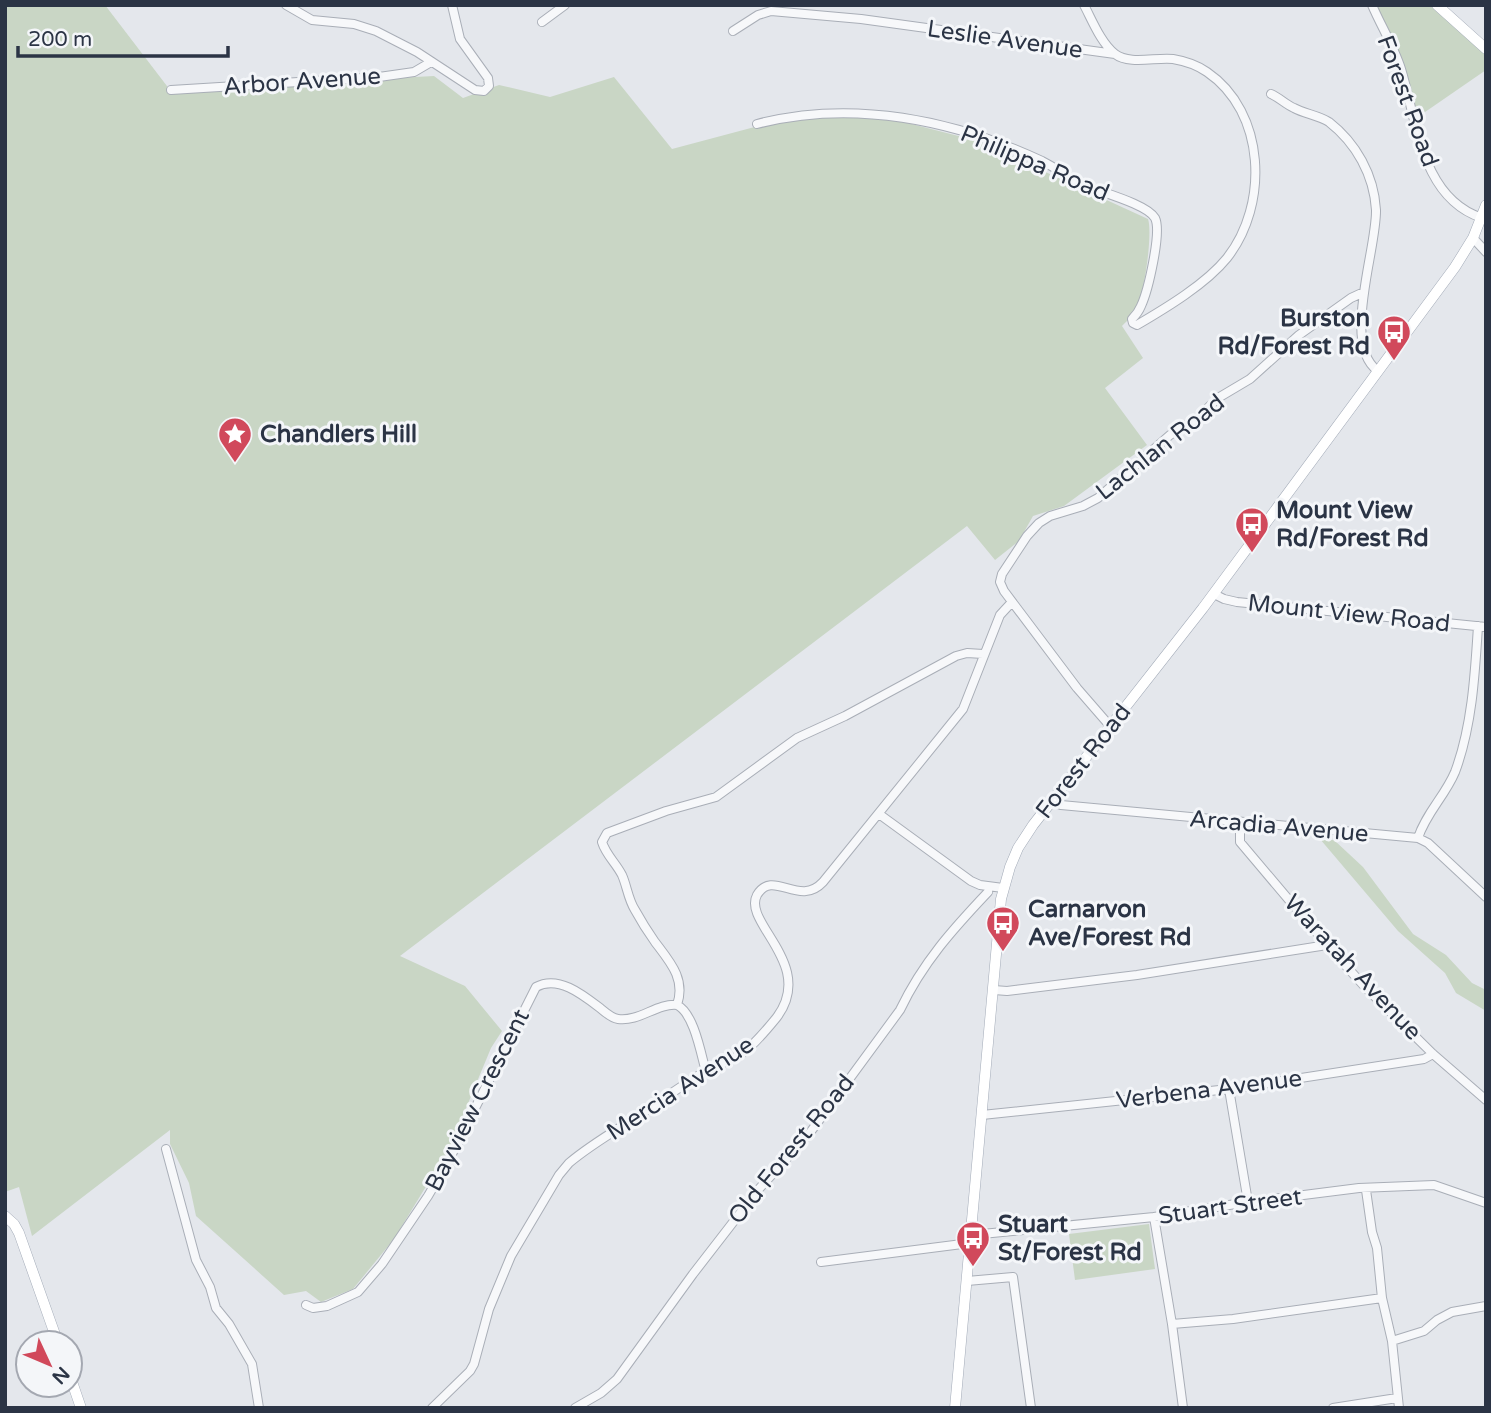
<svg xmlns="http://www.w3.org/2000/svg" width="1491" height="1413" font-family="'Varela Round',sans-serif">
  <rect width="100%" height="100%" fill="#e4e7ec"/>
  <!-- green -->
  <path fill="#c9d6c5" d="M5,5H105L170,90L434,76L463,98L499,85L550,97L614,77L672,149L788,118H888L978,141L1148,219C1153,233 1144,294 1137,308C1134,315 1127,321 1122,326L1143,358L1105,388L1147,445L1064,506L1033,516L1019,541L995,560L967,526L400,956L465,986L502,1031L491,1048L450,1147L394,1239L353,1289L321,1302L306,1291L284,1295L196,1216L189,1183L170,1144V1130L32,1236L19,1187L5,1192Z
    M1372,5H1437L1486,49V70L1412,121L1407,93Z
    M1320,839L1334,840L1363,867L1413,934L1446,955L1472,983L1486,990V1011L1456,993L1445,973L1398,931Z
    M1149,1224L1155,1269L1075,1280L1069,1234Z"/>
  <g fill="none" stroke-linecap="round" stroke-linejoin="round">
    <!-- minor casing -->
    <g stroke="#a9aeb7" stroke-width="10">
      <path id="minor" d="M286,5L312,20L354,24L376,31L417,52L475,90L484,91L489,86L488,78L460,39L452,5
        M1372,5C1381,26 1394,47 1401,69C1417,121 1421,198 1482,218
        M542,22L565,5
        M733,31L758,15L771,11L861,19L1115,54
        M171,90L379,77L414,72L431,62
        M1271,94C1280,98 1285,104 1294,108C1305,114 1318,115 1329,122C1356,143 1374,175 1376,210C1377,249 1341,345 1378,371
        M757,124C853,99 954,120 1042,161C1056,168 1069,178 1084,185C1100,192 1147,204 1155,218C1162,232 1148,291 1141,306C1139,311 1136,315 1132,319L1133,323L1137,325C1166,308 1206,284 1227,258C1269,205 1266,112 1207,72C1197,65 1185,61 1173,59C1156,57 1129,65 1115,54C1101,43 1092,20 1084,5
        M1473,238L1486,252
        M1214,594L1224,599L1237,602L1486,627
        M1110,726L1077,688L1004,591L1000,582L1002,574L1027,536L1039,523L1050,516L1083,506L1098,498L1170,435L1195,420L1218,398L1250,379L1299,335L1351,298L1364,292
        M1050,801L1061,805L1418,838L1428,843L1486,897
        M879,814L971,881L980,885L1003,888
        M1240,823V842L1327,945L1365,987L1433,1054L1486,1100
        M1418,838C1426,813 1445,796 1455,772C1472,727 1475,674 1478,626
        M994,990L1007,991L1137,975L1327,945
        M677,1005C694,1013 701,1054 706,1072
        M1229,1089L1248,1202
        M982,1115L1229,1089L1424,1059L1433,1054
        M166,1149L196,1260L210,1287L216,1308L229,1324L252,1364L259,1408
        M1366,1190L1372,1232L1377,1248L1382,1298L1392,1341L1399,1408
        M1154,1217L1172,1324L1183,1408
        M972,1235L1154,1217L1248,1202L1359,1188L1434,1185L1486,1203
        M821,1262L970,1243
        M967,1281L1013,1277L1031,1408
        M306,1305L313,1308L327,1306L358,1292L382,1264L428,1196L449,1160L536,987C558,975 582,994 600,1008C605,1012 611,1018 618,1019C639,1022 657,1003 677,1005C686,979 670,962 655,942C648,932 641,921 635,910C628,899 627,886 622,875C616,863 606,855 602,842L607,833L666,811L716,797L797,738L845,716L956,656L967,653L983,654
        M1172,1324L1233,1319L1382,1298
        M1392,1341L1424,1331L1437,1320L1452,1312L1486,1306
        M432,1408L470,1371L474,1364L489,1309L511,1256L559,1175L569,1163C589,1146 613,1132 635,1118C659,1102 682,1085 706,1071C719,1064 733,1060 744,1052C756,1043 768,1028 777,1017C816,964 742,923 757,895C773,868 799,908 823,882L963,709L1000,615L1012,602
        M575,1408L601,1393L617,1379L693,1274L758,1190L809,1134L900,1010C923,962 953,929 988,892
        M1333,1408L1397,1398"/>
    </g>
    <!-- major casing -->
    <g stroke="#a3abb8" stroke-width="11">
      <path id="major" d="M1437,5L1486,49
        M5,1216L14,1224L19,1233L58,1343
        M70,1376L81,1408
        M955,1408L1001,899L1010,867L1018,848L1033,825L1203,608L1455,267L1473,238L1486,205"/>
    </g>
    <!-- minor -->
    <use href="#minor" stroke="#f7f8fa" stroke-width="8"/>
    <!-- major -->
    <use href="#major" stroke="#fff" stroke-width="10"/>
  </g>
  <!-- icons -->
  <defs>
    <g id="bus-pin" transform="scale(1.75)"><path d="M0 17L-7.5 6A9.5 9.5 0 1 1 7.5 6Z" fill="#d1495b" stroke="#f4f6f9"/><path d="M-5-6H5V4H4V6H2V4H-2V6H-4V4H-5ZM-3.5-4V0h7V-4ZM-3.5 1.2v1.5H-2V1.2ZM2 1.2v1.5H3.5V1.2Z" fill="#fff"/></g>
    <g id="sight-pin" transform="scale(1.75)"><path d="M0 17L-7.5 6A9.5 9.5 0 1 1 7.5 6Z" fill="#d1495b" stroke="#f4f6f9"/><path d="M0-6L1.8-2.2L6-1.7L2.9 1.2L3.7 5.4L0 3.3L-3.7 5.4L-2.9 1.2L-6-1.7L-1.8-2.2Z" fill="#fff"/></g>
  </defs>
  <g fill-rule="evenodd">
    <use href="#bus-pin" x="1394" y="332"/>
    <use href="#sight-pin" x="235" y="434"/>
    <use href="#bus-pin" x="1252" y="524"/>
    <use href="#bus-pin" x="1003" y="923"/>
    <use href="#bus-pin" x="973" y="1238"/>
  </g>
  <g text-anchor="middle" stroke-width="6" stroke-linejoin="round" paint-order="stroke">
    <!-- street labels -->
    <g font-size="24" fill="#2b3445" stroke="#f4f6f9">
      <text transform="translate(1005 39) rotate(8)" y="8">Leslie Avenue</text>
      <text transform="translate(302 81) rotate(-4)" y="8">Arbor Avenue</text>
      <text transform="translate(1408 101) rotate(70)" y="8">Forest Road</text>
      <text transform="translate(1035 163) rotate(23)" y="8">Philippa Road</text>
      <text transform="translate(1160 447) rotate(-38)" y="8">Lachlan Road</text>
      <text transform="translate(1349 613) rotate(6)" y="8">Mount View Road</text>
      <text transform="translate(1083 761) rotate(-52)" y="8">Forest Road</text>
      <text transform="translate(1279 826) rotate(5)" y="8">Arcadia Avenue</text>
      <text transform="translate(1353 967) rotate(47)" y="8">Waratah Avenue</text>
      <text transform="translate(680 1088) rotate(-33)" y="8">Mercia Avenue</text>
      <text transform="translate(1209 1089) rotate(-7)" y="8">Verbena Avenue</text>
      <text transform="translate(477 1100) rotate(-63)" y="8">Bayview Crescent</text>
      <text transform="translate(791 1149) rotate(-51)" y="8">Old Forest Road</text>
      <text transform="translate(1230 1206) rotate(-8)" y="8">Stuart Street</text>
    </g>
    <!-- poi labels -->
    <g font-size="24" font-weight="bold" fill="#2b3445" stroke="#f4f6f9" text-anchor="start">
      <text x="1370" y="326" text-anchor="end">Burston<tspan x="1370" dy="28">Rd/Forest Rd</tspan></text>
      <text x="260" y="442">Chandlers Hill</text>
      <text x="1276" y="518">Mount View<tspan x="1276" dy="28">Rd/Forest Rd</tspan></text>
      <text x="1028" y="917">Carnarvon<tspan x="1028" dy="28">Ave/Forest Rd</tspan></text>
      <text x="998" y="1232">Stuart<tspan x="998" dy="28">St/Forest Rd</tspan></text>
    </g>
  </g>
  <!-- border -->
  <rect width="1491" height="1413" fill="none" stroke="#2b3445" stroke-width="14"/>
  <!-- north arrow -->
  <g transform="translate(49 1364) rotate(134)"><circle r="33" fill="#f4f6f9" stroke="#a4a8b1" stroke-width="2"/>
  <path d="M0-5L12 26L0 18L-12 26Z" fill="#d1495b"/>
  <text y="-10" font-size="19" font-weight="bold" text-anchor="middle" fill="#2b3445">N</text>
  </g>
  <!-- scale -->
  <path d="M18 46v10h210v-10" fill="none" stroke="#2b3445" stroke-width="3.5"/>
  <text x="28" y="46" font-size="21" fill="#2b3445" stroke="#f4f6f9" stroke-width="5" paint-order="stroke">200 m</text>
</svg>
